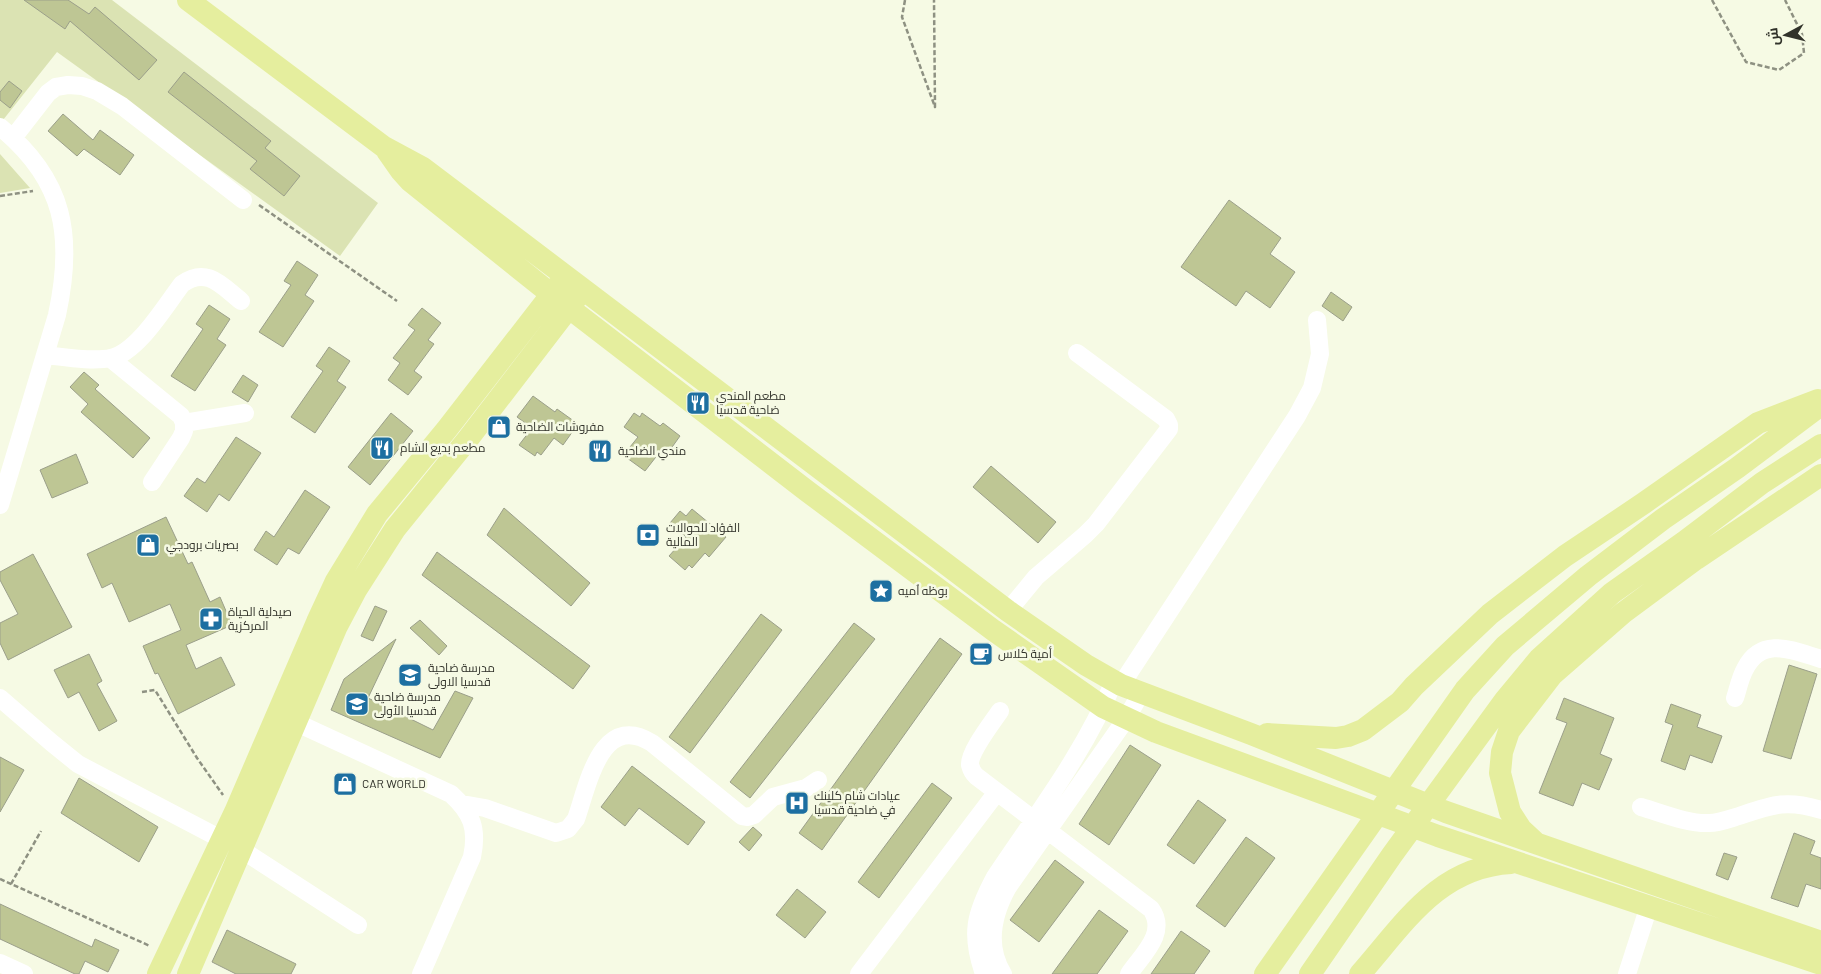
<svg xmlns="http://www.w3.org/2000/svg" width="1821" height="974" font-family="Barlow,Cairo,sans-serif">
  <rect width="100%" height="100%" fill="#f6fae4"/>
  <!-- green -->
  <path fill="#dbe3b3" d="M0,0H112L378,203L340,256L57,52L3,120L0,118Z
    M0,154L30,188L0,193Z"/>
  <!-- building -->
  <path fill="#bec694" stroke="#9b9f8a" d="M24,0H68L89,14L95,7L157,60L139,80L70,21L65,29Z
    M184,72L271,141L265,148L300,176L284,196L250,169L257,161L168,92Z
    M9,81L22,91L10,108L0,100V92Z
    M63,114L93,140L100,130L134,155L120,175L84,149L77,156L48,131Z
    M1229,200L1281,238L1270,254L1295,272L1270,308L1246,291L1236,306L1181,267Z
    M297,261L318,275L305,295L314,301L283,347L259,332L291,285L284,281Z
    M1331,292L1352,307L1343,321L1322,306Z
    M209,305L230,319L217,339L226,345L195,391L171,376L203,329L196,324Z
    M422,308L441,323L428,340L434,344L414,371L422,377L408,395L388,380L400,363L393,358L415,330L408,325Z
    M329,347L350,361L337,381L346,387L315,433L291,417L323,371L316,366Z
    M84,372L99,385L95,389L150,438L133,458L81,412L88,404L70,387Z
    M243,375L258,385L248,402L232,392Z
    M533,396L555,412L557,409L578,424L563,445L554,438L541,455L537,452L535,456L519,445L532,428L517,417Z
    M391,413L413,431L370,485L348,467Z
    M634,413L640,417L642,413L660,426L663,423L680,436L665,457L659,453L645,471L627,458L629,455L626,452L638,437L624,427Z
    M236,437L261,453L229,501L219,494L207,512L184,496L197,478L205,483Z
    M76,454L88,483L52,498L40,470Z
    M991,466L1056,522L1038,543L973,487Z
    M305,490L330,507L299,554L288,548L277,565L254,550L266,531L274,537Z
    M504,508L590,583L571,606L487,535Z
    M692,509L726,537L709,557L705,553L692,568L689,565L685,570L669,556L686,537L670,523L680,511L686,516Z
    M166,517L188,564L192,562L210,602L220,597L232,625L186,645L196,669L221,657L235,685L178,714L158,673L155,674L143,646L181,630L170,604L129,622L112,583L102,588L87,554Z
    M437,552L590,666L573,689L422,575Z
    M33,554L72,627L8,660L0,643V623L18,614L0,580V572Z
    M375,606L387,611L373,641L361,636Z
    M761,614L782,630L690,753L669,737Z
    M420,620L447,646L439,655L410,628Z
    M854,623L875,639L750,798L730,782Z
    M940,638L962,654L822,850L799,833Z
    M396,639L368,698L433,730L455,691L473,698L440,758L331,710L344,679Z
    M89,654L102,681L97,684L117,721L99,731L79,692L68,698L54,670Z
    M1789,665L1817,674L1791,759L1763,751Z
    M1564,698L1614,718L1600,754L1612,759L1599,790L1582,783L1573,806L1539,793L1567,723L1556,719Z
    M1671,704L1701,715L1697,727L1722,736L1712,763L1690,755L1685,770L1661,761L1673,725L1665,722Z
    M1130,745L1161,765L1109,845L1079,824Z
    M0,757L24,770L0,812Z
    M632,766L705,822L688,845L639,808L625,826L601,807Z
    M79,778L158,827L139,862L61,813Z
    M932,783L952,798L879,898L858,882Z
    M1198,800L1226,820L1194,864L1167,845Z
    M753,827L762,835L749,851L739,842Z
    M1794,833L1815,841L1810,854L1821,858V889L1806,884L1798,907L1771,898Z
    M1246,837L1275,858L1225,927L1196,906Z
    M1724,853L1737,857L1728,880L1716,875Z
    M1055,860L1084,882L1039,942L1010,920Z
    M797,889L826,912L805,938L776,915Z
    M0,904L92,947L95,939L119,950L108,972L85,961L79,974H75L0,939Z
    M1099,910L1128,931L1097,974H1052Z
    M227,930L296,964L291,974H236L212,962Z
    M1181,931L1210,951L1194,974H1151Z"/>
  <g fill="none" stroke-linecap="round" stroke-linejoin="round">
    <!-- path -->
    <path stroke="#8e9182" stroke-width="2.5" stroke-dasharray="5 2.5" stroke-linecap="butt" d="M905,0L902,17L935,107L934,0
      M1712,0L1746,62L1779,70L1804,53L1802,34L1785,0
      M0,196L33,191
      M259,205L397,301
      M142,692L155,690L197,758L223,795
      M0,879L150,946
      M11,884L41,831"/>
    <!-- minor -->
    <path stroke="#fff" stroke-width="18" d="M0,127C65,180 74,236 57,315L0,505
      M13,138L48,93L56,87L68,85L82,86L97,91L122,106L243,200
      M45,355C64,357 92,362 111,358C138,352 165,306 182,284C207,266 222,286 241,301
      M110,358L181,416L184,423V431L181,438L152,482
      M184,423L245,413
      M1008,611L1036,577L1085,535L1096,524L1169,429V425L1166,419L1077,353
      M1121,685L1297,416L1312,388L1320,354L1317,320
      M0,698L52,743L78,764L242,850L358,925
      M1735,698C1738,689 1740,678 1745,669C1762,635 1794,651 1821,659
      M1000,711C992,723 969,752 970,765C971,769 973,773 976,776L1151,909C1168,933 1142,955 1129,974
      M297,723L451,794C472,813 478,829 472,857L421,974
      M462,804L485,808L556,833L568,829L576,819C588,785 601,711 652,743L742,816L748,817L754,815L773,797L806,788L818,780
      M1641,807C1662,813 1688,824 1709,823C1719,823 1729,819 1739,816C1772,805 1786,799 1821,810
      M0,963L24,974
      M859,974L997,792
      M984,974C970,934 975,914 995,877C1037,814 1085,752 1114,681
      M1003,974C985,945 993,914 1008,887L1126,719L1141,693
      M1627,974L1649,906"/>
    <!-- major -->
    <path stroke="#e5ee9e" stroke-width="22" d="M188,0L384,147L423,168L1008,611L1086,665L1121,685L1251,734L1446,812L1821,942
      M387,151L401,171L410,181L551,294L807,491L993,630L1103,707L1156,732L1438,836L1821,964
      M1267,734L1336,738L1348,736L1363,730L1400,702L1414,686L1490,614L1565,556L1644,503L1758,423L1818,400
      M1535,842L1521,829L1510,812L1500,773L1502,752L1509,731L1552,675L1623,613L1696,559L1821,475
      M158,974L235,812L317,622L336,581L377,514L447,429L561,282
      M188,974L337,626L356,590L395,529L468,439L577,297
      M1265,974L1465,690L1505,646L1588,576L1663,519L1737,468L1821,405
      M1310,974L1392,855L1505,700L1539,659L1612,593L1684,542L1762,483L1821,445
      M1360,974C1404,924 1438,867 1511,863"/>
  </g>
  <!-- icons -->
  <defs>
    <g id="restaurant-square" transform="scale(1.25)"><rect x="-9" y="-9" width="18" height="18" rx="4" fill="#1d6fa1" stroke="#f6fae4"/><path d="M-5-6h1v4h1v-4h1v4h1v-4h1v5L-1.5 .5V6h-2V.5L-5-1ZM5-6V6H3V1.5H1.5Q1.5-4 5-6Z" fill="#fff"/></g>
    <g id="shop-square" transform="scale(1.25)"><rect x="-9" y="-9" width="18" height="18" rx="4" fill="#1d6fa1" stroke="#f6fae4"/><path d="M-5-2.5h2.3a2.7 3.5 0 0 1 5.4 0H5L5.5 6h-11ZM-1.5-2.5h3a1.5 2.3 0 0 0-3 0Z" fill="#fff"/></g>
    <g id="bank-square" transform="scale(1.25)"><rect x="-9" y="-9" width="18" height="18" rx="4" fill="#1d6fa1" stroke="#f6fae4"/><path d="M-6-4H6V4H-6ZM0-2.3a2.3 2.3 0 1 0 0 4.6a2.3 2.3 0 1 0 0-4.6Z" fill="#fff"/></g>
    <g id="sight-square" transform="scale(1.25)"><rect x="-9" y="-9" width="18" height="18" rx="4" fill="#1d6fa1" stroke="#f6fae4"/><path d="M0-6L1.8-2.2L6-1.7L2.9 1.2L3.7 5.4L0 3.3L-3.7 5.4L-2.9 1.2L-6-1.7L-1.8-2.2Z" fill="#fff"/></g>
    <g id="pharmacy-square" transform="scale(1.25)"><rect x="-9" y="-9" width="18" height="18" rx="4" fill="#1d6fa1" stroke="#f6fae4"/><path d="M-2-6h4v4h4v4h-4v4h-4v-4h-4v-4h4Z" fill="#fff"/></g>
    <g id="cafe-square" transform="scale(1.25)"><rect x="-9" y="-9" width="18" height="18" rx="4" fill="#1d6fa1" stroke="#f6fae4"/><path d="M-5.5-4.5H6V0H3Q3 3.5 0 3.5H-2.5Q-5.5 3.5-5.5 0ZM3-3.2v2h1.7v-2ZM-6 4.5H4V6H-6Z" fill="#fff"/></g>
    <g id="school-square" transform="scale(1.25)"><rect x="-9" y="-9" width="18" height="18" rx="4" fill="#1d6fa1" stroke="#f6fae4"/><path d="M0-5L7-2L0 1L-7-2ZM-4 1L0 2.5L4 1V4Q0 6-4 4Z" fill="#fff"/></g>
    <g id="hospital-square" transform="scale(1.25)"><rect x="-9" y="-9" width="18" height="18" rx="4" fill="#1d6fa1" stroke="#f6fae4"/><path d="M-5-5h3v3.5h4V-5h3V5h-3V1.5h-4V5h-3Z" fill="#fff"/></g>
  </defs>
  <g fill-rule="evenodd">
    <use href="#restaurant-square" x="698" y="403"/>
    <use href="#shop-square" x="499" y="427"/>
    <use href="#restaurant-square" x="382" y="448"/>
    <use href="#restaurant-square" x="600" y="451"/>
    <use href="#bank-square" x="648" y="535"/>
    <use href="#shop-square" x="148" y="545"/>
    <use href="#sight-square" x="881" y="591"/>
    <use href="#pharmacy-square" x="211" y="619"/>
    <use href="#cafe-square" x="981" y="654"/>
    <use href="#school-square" x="410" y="675"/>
    <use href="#school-square" x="357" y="704"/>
    <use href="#shop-square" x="345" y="784"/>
    <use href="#hospital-square" x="797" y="803"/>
  </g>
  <g text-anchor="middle" stroke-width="5" stroke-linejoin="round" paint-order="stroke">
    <!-- poi labels -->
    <g font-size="12" fill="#31322a" stroke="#f6fae4" text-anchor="start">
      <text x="716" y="400">مطعم المندي<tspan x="716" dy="14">ضاحية قدسيا</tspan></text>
      <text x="516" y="431">مفروشات الضاحية</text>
      <text x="400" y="452">مطعم بديع الشام</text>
      <text x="618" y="455">مندي الضاحية</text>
      <text x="666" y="532">الفؤاد للحوالات<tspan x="666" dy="14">المالية</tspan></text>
      <text x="166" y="549">بصريات برودجي</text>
      <text x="898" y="595">بوظه اُميه</text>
      <text x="228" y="616">صيدلية الحياة<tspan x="228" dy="14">المركزية</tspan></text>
      <text x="998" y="658">أمية كلاس</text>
      <text x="428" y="672">مدرسة ضاحية<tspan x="428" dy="14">قدسيا الاولى</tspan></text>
      <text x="374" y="701">مدرسة ضاحية<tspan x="374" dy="14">قدسيا الأولى</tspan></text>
      <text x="362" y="788">CAR WORLD</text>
      <text x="814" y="800">عيادات شام كلينك<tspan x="814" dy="14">في ضاحية قدسيا</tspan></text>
    </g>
  </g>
  <!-- north arrow -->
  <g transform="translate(1786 35) rotate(263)" stroke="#f6fae4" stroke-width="4" paint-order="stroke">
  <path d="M0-4L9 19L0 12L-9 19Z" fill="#31322a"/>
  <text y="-8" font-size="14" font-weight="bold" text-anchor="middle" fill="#31322a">ش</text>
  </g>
</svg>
